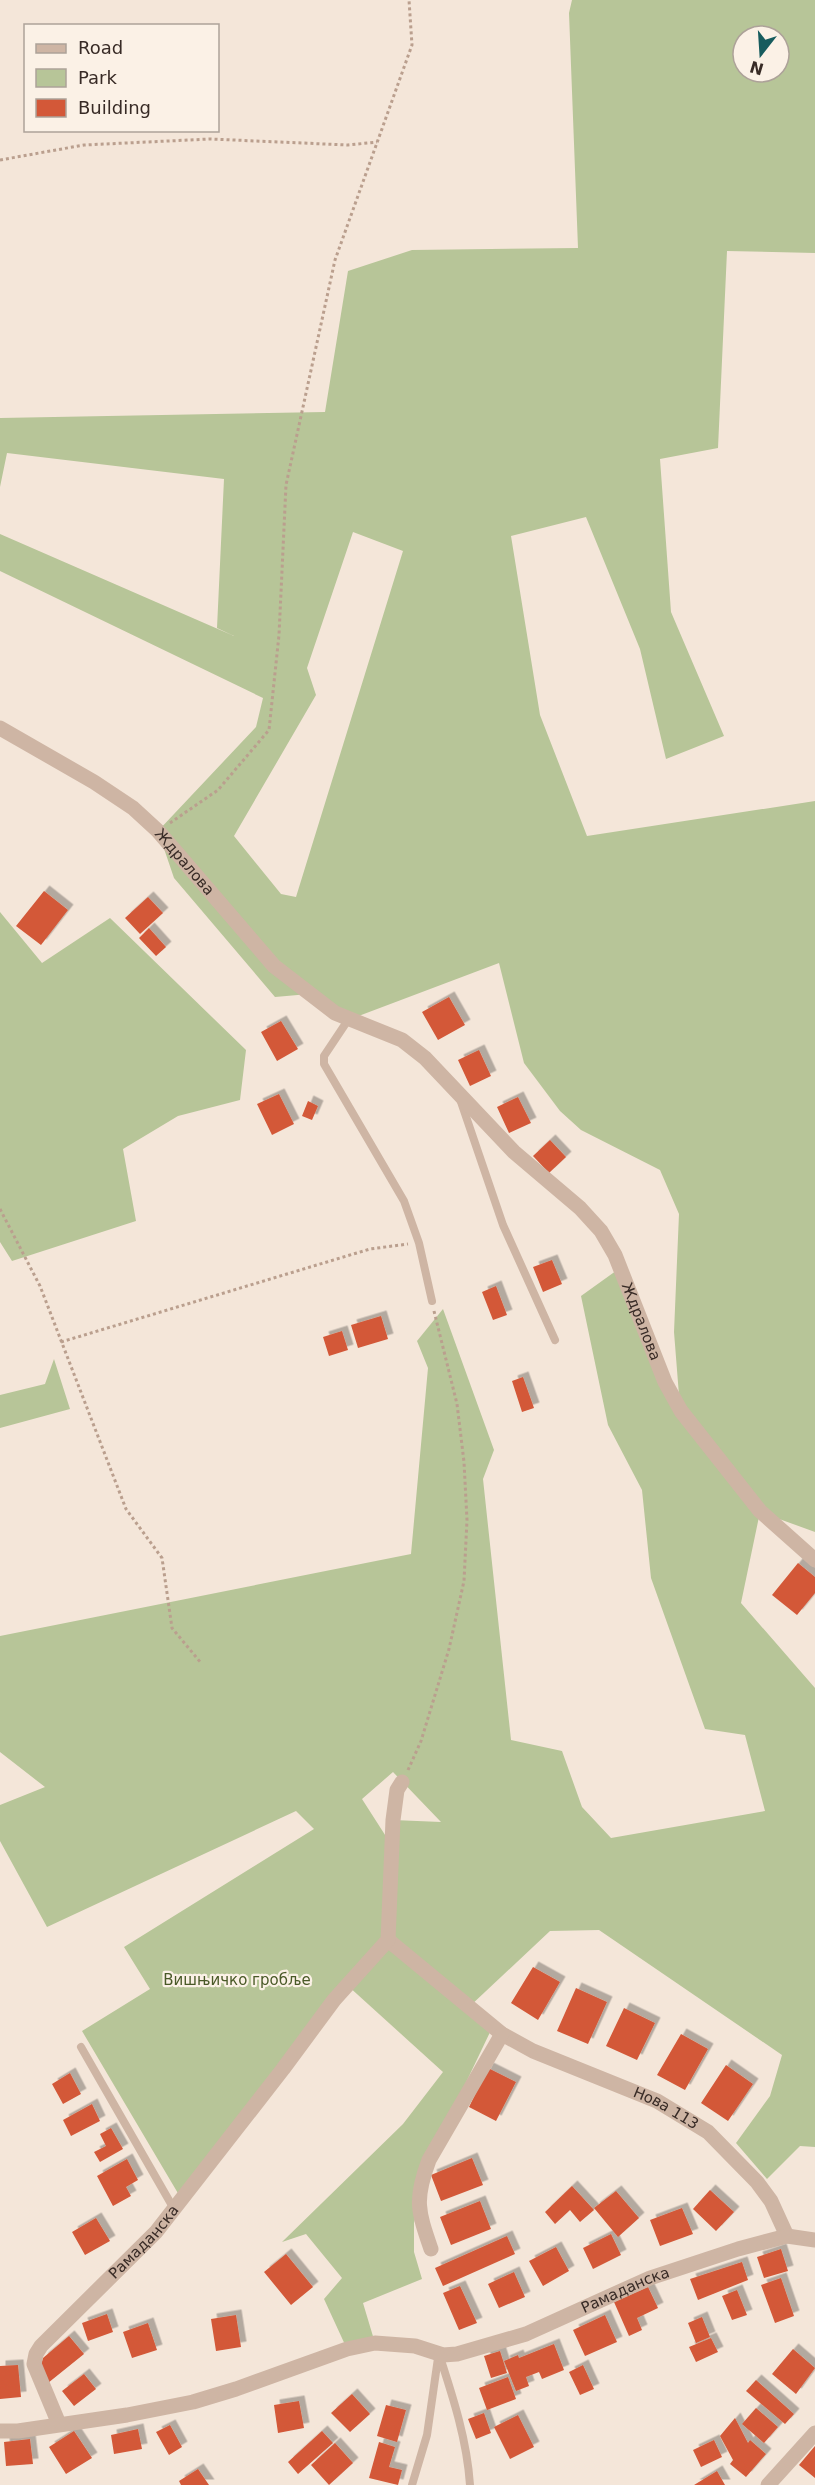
<svg xmlns="http://www.w3.org/2000/svg" width="815" height="2485" font-family="'DejaVu Sans',sans-serif">
  <defs>
    <filter id="shadow"><feDropShadow dx="5.5" dy="-5.5" stdDeviation="0" flood-color="#0004"/></filter>
  </defs>
  <rect width="100%" height="100%" fill="#f4e6d9"/>
  <!-- green -->
  <path fill="#b7c598" fill-rule="evenodd" d="M572,0H815V253L727,251L718,448L660,459L671,612L724,736L666,759L640,649L586,517L511,536L540,715L587,836L815,801V1532L760,1512L741,1603L815,1688V2147L800,2146L767,2179L736,2143L770,2096L782,2055L599,1930L550,1931L469,2007L492,2028L429,2160L414,2223V2252L422,2279L363,2303L375,2343L347,2349L324,2299L342,2278L306,2234L282,2242L403,2124L443,2072L347,1985L179,2195L82,2031L150,1989L124,1947L314,1829L296,1811L47,1927L0,1841V1805L45,1787L0,1752V1636L411,1554L428,1368L417,1341L443,1309L494,1450L483,1479L511,1740L562,1751L582,1807L611,1838L765,1811L745,1735L705,1729L651,1578L642,1490L608,1425L581,1296L620,1268L680,1408L674,1332L679,1214L660,1170L581,1130L560,1111L524,1063L499,963L348,1020L309,994L275,997L174,878L158,831L256,727L263,698L0,571V534L234,636L217,628L224,479L7,453L0,487V418L325,412L348,271L412,250L578,248L569,13ZM743,36H779V72H743ZM353,532L403,551L296,897L281,894L234,836L316,695L307,668ZM393,1772L441,1822L393,1820L387,1838L362,1799Z
    M0,912L42,963L110,918L246,1050L240,1100L178,1116L123,1149L136,1221L12,1261L0,1242Z
    M54,1359L70,1409L0,1428V1395L45,1384Z"/>
  <!-- building -->
  <path fill="#d35838" filter="url(#shadow)" d="M44,891L68,910L41,945L16,926Z
    M148,897L163,913L140,934L125,918Z
    M149,928L166,947L156,956L139,938Z
    M449,997L465,1025L438,1040L422,1012Z
    M281,1021L298,1049L277,1061L261,1032Z
    M479,1050L491,1076L470,1086L458,1060Z
    M279,1094L294,1124L272,1135L257,1104Z
    M518,1097L531,1123L509,1133L497,1107Z
    M308,1101L318,1106L312,1120L302,1116Z
    M550,1140L566,1157L549,1173L533,1156Z
    M552,1260L562,1284L543,1292L533,1267Z
    M496,1286L507,1315L493,1320L482,1292Z
    M381,1316L388,1339L358,1348L351,1325Z
    M342,1331L348,1350L329,1356L323,1337Z
    M523,1377L534,1408L522,1412L512,1381Z
    M798,1563L815,1577V1593L797,1615L772,1595Z
    M533,1967L560,1982L538,2020L511,2003Z
    M576,1988L607,2002L588,2044L557,2031Z
    M624,2008L655,2023L637,2060L606,2046Z
    M681,2034L708,2049L685,2090L657,2075Z
    M726,2065L753,2084L728,2121L701,2103Z
    M488,2068L516,2082L496,2121L469,2107Z
    M70,2073L81,2094L63,2104L52,2084Z
    M92,2104L100,2121L71,2136L63,2120Z
    M111,2128L123,2149L100,2162L94,2152L106,2146L100,2134Z
    M472,2158L483,2185L441,2201L431,2175Z
    M127,2159L138,2180L126,2187L131,2196L113,2206L97,2176Z
    M572,2186L594,2210L580,2222L570,2210L555,2224L545,2212Z
    M710,2190L734,2212L716,2231L693,2209Z
    M616,2191L639,2218L618,2237L594,2208Z
    M480,2201L491,2229L451,2245L440,2217Z
    M682,2208L693,2234L660,2246L650,2220Z
    M96,2218L110,2241L85,2255L72,2232Z
    M611,2234L621,2255L593,2269L583,2248Z
    M507,2236L515,2254L443,2286L435,2268Z
    M556,2247L569,2271L543,2286L529,2261Z
    M781,2249L788,2271L764,2278L757,2257Z
    M286,2254L313,2287L291,2305L264,2272Z
    M742,2262L748,2280L698,2300L690,2279Z
    M514,2272L525,2297L499,2308L488,2284Z
    M781,2278L794,2316L775,2323L761,2285Z
    M460,2286L477,2323L459,2330L443,2293Z
    M648,2287L658,2308L637,2318L642,2330L629,2336L614,2302Z
    M737,2290L747,2315L732,2320L722,2296Z
    M107,2314L113,2332L88,2341L82,2323Z
    M236,2315L241,2347L216,2351L211,2319Z
    M605,2315L617,2342L585,2356L573,2330Z
    M702,2317L710,2337L696,2343L688,2323Z
    M148,2323L157,2350L132,2358L123,2332Z
    M69,2336L84,2354L48,2383L41,2365L43,2358Z
    M711,2338L718,2352L696,2362L689,2347Z
    M554,2344L564,2370L542,2379L539,2372L526,2377L529,2386L516,2391L504,2361L518,2355L519,2358Z
    M793,2349L815,2368L796,2394L772,2374Z
    M500,2351L507,2373L491,2378L484,2356Z
    M18,2365L21,2397L0,2399V2366Z
    M583,2365L594,2389L580,2395L569,2372Z
    M84,2374L96,2389L74,2406L62,2391Z
    M508,2377L516,2399L487,2410L479,2388Z
    M756,2380L794,2414L785,2424L746,2391Z
    M352,2394L370,2414L350,2432L331,2413Z
    M299,2401L304,2428L278,2433L274,2405Z
    M386,2405L406,2410L397,2442L377,2436Z
    M756,2408L778,2427L764,2443L742,2424Z
    M484,2413L491,2433L476,2439L468,2419Z
    M518,2415L534,2447L510,2459L494,2427Z
    M735,2418L748,2443L750,2440L766,2454L746,2477L730,2464L733,2460L720,2436Z
    M170,2425L182,2447L169,2455L156,2432Z
    M138,2429L142,2449L114,2454L111,2435Z
    M74,2431L92,2458L66,2474L49,2447Z
    M322,2431L333,2443L298,2474L288,2462Z
    M30,2439L33,2464L6,2466L4,2442Z
    M714,2440L722,2457L701,2467L693,2450Z
    M379,2442L395,2447L389,2467L402,2470L398,2485L369,2478Z
    M335,2443L353,2463L329,2485L311,2465Z
    M815,2446V2478L799,2465Z
    M198,2469L209,2485H181L179,2481Z
    M717,2471L725,2485H694Z"/>
  <g fill="none" stroke-linecap="round" stroke-linejoin="round">
    <!-- path -->
    <path stroke="#ba9f8e" stroke-width="3" stroke-dasharray="3 3" stroke-linecap="butt" d="M0,160L84,145L210,139L348,145L377,142
      M170,823L218,790L269,730L279,635L286,485L335,260L412,45L409,0
      M0,1209L40,1286L126,1509L162,1558L172,1628L201,1663
      M61,1342L370,1249L408,1244
      M408,1770L421,1741L449,1649L464,1581L467,1520L464,1462L457,1404L434,1311"/>
    <!-- service -->
    <path stroke="#ceb5a4" stroke-width="8" d="M348,1020L324,1056V1064L404,1201L419,1243L432,1301
      M460,1099L503,1225L555,1340
      M81,2047L174,2209
      M439,2354C453,2397 467,2440 470,2485
      M412,2485L427,2435L438,2358"/>
    <!-- minor -->
    <g stroke="#ceb5a4" stroke-width="15">
      <path id="s1" d="M0,728L94,782L133,808L158,831L274,966L335,1013L402,1040L425,1058L514,1152L580,1208L601,1231L615,1255L665,1382L681,1411L760,1511L815,1560"/>
      <path id="s2" d="M388,1940L502,2034L533,2051L657,2101L708,2132L757,2182L771,2201L787,2236"/>
      <path d="M431,2249C418,2211 414,2200 429,2160L502,2034"/>
      <path id="s3" d="M59,2424L34,2364L36,2354L41,2346L156,2232L283,2069L334,2000L388,1940L393,1820L397,1790L402,1782"/>
      <path id="s4" d="M0,2431H18L127,2415L193,2402L236,2389L347,2349L375,2343L415,2346L443,2355L457,2354L526,2334L650,2278L738,2249L787,2236L815,2240"/>
      <path d="M768,2485L815,2433"/>
    </g>
  </g>
  <g text-anchor="middle" stroke-width="4.5" stroke-linejoin="round" paint-order="stroke">
    <!-- street labels -->
    <g font-size="15" fill="#382b26" stroke="#fbf1e6">
      <text dy="5" stroke="none"><textPath href="#s1" startOffset="230">Ждралова</textPath></text>
      <text dy="5" stroke="none"><textPath href="#s1" startOffset="892">Ждралова</textPath></text>
      <text dy="5" stroke="none"><textPath href="#s2" startOffset="328">Нова 113</textPath></text>
      <text dy="5" stroke="none"><textPath href="#s3" startOffset="231">Рамаданска</textPath></text>
      <text dy="5" stroke="none"><textPath href="#s4" startOffset="651">Рамаданска</textPath></text>
    </g>
    <!-- park labels -->
    <g font-size="15" fill="#495927" stroke="#fbf1e6">
      <text x="237" y="1985">Вишњичко гробље</text>
    </g>
  </g>
  <!-- legend -->
  <rect x="24" y="24" width="195" height="108" fill="#fbf1e6" stroke="#ada299" stroke-width="1.5"/>
  <rect x="36" y="44" width="30" height="9" fill="#ceb5a4" stroke="#ada299" stroke-width="1.5"/>
  <text x="78" y="54" font-size="18" fill="#382b26">Road</text>
  <rect x="36" y="69" width="30" height="18" fill="#b7c598" stroke="#ada299" stroke-width="1.5"/>
  <text x="78" y="84" font-size="18" fill="#382b26">Park</text>
  <rect x="36" y="99" width="30" height="18" fill="#d35838" stroke="#ada299" stroke-width="1.5"/>
  <text x="78" y="114" font-size="18" fill="#382b26">Building</text>
  <!-- north arrow -->
  <g transform="translate(761 54) rotate(197)"><circle r="28" fill="#fbf1e6" stroke="#ada299" stroke-width="1.5"/>
  <path d="M0-4.5L10 22L0 15L-10 22Z" fill="#175c5e"/>
  <text y="-9" font-size="16" font-weight="bold" text-anchor="middle" fill="#382b26">N</text>
  </g>
</svg>
